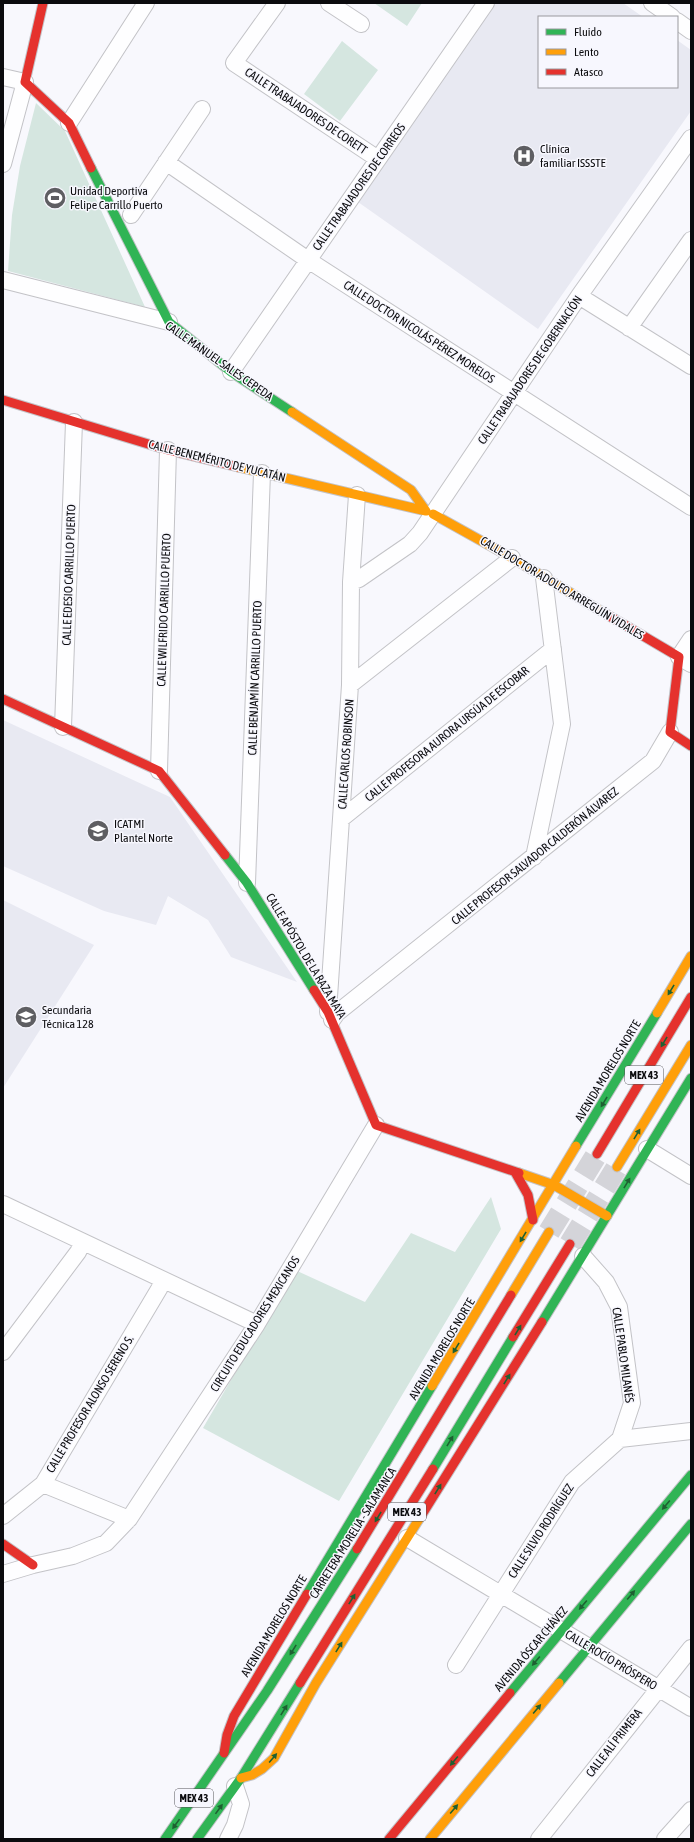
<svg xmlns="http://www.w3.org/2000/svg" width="694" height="1842" font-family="'Asap Condensed',sans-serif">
  <rect width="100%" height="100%" fill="#f8f8fd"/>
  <!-- built -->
  <path fill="#e8e9f2" d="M493,3H623L643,17H539V87H677V40L691,50V111L538,329L358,202Z
    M3,720L170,797L297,982L231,957L208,920L168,896L156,925L104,911L3,866Z
    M3,900L94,945L3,1088Z"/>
  <!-- green -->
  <path fill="#d5e6e0" d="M374,3H422L407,26Z
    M342,41L378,70L340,121L304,94Z
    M36,103L65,131L145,307L8,271L12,215L20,166Z
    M491,1197L501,1229L339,1501L203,1428L295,1270L365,1302L411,1233L455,1252Z"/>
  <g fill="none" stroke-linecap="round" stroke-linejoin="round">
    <!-- highway-tunnel -->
    <path stroke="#d4d4d9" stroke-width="22" stroke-dasharray="22 11" stroke-linecap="butt" d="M549,1232L597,1154
      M570,1244L617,1167"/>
    <!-- street casing -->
    <g stroke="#c3c3c7" stroke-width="18">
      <path id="street" d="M277,3L234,63L378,159
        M329,3L361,24
        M652,3L672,17
        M677,21L691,31
        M3,77L25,82L3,164
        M69,123L146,3
        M166,162L308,260L691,507
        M131,215L202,109
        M3,280L169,322
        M579,296L691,366
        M629,328L691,240
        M231,372L486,3
        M351,582L359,579L410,544L420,533L579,296L691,138
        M691,639L679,657L691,664
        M350,685L512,558
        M63,727L74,422
        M159,771L168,450
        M341,819L553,649
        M534,857L562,724L544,578
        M247,883L262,473
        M328,1012L350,685L351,582L357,495
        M332,1020L337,1013L653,761L670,732
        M647,1149L691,1176
        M3,1204L257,1324
        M3,1352L78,1252L83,1242
        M620,1439L691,1431
        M43,1484L129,1519
        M3,1516L43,1484L159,1289L163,1280
        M407,1538L691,1708
        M3,1574L33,1565L73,1556L106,1543L129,1519L257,1324L376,1125
        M456,1665L572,1482L620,1439L632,1403L619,1307L606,1282L583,1256
        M228,1839L235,1825L241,1804L235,1786
        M539,1839L691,1648
        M665,1839L691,1810"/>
    </g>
    <!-- fast casing -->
    <g stroke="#c3c3c7" stroke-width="11">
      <path id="fast" d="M91,168L169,322L231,372L292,412
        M225,855L247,883L314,990
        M576,1146L657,1013
        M542,1322L691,1078
        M433,1469L513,1337
        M307,1594L432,1386
        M559,1683L691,1524
        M510,1693L691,1475
        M165,1839L267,1691L357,1549
        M197,1839L241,1778L300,1683"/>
    </g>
    <!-- slow casing -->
    <g stroke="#c3c3c7" stroke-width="11">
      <path id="slow" d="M292,412L411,490L426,511
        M238,467L426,511
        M433,514L512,558L606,614
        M657,1013L691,956
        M617,1167L691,1045
        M519,1173L554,1185L607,1216
        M511,1295L549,1232
        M432,1386L576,1146
        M241,1778L252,1775L262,1769L274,1758L316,1683L421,1516
        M430,1839L559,1683"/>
    </g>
    <!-- jam casing -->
    <g stroke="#c3c3c7" stroke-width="11">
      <path id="jam" d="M43,3L25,82L69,123L91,168
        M3,400L168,450L238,467
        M606,614L679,657L670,732L691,746
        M3,699L159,771L225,855
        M314,990L328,1012L376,1125L519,1173
        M597,1154L691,997
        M515,1172L528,1195L533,1220
        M513,1337L570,1244
        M421,1516L542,1322
        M3,1544L33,1565
        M357,1549L511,1295
        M300,1683L433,1469
        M224,1753L227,1735L234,1716L307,1594
        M389,1839L510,1693"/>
    </g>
    <!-- street -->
    <use href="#street" stroke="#fefeff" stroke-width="16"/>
    <!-- fast -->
    <use href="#fast" stroke="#30b455" stroke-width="9"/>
    <!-- slow -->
    <use href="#slow" stroke="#ff9f0a" stroke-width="9"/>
    <!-- jam -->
    <use href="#jam" stroke="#e5322d" stroke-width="9"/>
  </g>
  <!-- one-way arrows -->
  <defs><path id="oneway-solid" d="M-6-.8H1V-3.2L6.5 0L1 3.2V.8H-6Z"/></defs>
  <g fill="#1e6032">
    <use href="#oneway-solid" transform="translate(671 990) rotate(121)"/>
    <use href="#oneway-solid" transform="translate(664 1042) rotate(121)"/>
    <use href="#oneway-solid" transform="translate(604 1102) rotate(121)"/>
    <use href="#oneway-solid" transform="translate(637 1134) rotate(-59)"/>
    <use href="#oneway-solid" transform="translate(627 1183) rotate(-59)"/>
    <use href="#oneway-solid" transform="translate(523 1237) rotate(121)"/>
    <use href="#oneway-solid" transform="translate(518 1330) rotate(-59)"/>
    <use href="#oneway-solid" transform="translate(456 1348) rotate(121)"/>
    <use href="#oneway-solid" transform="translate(507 1379) rotate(-58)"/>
    <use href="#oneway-solid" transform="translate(450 1441) rotate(-59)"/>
    <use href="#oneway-solid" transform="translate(438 1489) rotate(-58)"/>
    <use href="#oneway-solid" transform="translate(666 1505) rotate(130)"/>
    <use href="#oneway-solid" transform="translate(378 1517) rotate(121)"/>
    <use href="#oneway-solid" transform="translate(631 1595) rotate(-50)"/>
    <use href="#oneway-solid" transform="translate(352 1599) rotate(-58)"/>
    <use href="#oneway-solid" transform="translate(583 1605) rotate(130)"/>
    <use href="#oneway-solid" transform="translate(339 1647) rotate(-58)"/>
    <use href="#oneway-solid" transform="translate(293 1650) rotate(122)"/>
    <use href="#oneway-solid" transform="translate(536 1661) rotate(130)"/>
    <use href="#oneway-solid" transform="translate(537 1709) rotate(-50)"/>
    <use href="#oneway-solid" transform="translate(284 1710) rotate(-58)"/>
    <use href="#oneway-solid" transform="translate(273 1758) rotate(-50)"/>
    <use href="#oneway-solid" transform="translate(454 1761) rotate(130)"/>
    <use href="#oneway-solid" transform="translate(219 1809) rotate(-54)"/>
    <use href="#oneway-solid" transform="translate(454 1809) rotate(-50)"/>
    <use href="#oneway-solid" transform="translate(176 1824) rotate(126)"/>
  </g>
  <!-- icons -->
  <defs>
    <g id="hospital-disc" transform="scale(1.15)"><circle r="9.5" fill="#5e5e62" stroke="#f7f7fe"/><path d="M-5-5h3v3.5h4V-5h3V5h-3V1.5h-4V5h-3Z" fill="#fff"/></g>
    <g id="stadium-disc" transform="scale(1.15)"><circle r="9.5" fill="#5e5e62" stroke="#f7f7fe"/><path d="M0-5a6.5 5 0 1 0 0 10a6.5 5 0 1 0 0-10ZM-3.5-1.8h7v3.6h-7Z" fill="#fff"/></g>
    <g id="university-disc" transform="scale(1.15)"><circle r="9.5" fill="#5e5e62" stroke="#f7f7fe"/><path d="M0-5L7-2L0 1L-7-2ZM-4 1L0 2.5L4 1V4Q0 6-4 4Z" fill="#fff"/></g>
    <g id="school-disc" transform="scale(1.15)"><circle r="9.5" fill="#5e5e62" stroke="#f7f7fe"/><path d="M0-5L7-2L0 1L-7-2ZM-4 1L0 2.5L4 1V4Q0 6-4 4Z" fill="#fff"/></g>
  </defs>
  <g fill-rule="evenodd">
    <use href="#hospital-disc" x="524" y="156"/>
    <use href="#stadium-disc" x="55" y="198"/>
    <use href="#university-disc" x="98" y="831"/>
    <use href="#school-disc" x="26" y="1017"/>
  </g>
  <g text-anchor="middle" stroke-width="3" stroke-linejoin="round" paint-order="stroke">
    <!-- shield labels -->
    <g fill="#f7f7fe" stroke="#525256" stroke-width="1">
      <rect x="625" y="1066" width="38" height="18" rx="3"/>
      <rect x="388" y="1503" width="38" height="18" rx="3"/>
      <rect x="175" y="1789" width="38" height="18" rx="3"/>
    </g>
    <g font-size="11" font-weight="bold" fill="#0b0b0e">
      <text x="644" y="1079">MEX 43</text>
      <text x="407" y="1516">MEX 43</text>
      <text x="194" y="1802">MEX 43</text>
    </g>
    <!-- street labels -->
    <g font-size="12" fill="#0b0b0e" stroke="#f7f7fe">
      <text transform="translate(306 111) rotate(34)" y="4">CALLE TRABAJADORES DE CORETT</text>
      <text transform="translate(359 187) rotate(-55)" y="4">CALLE TRABAJADORES DE CORREOS</text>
      <text transform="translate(419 332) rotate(33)" y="4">CALLE DOCTOR NICOLÁS PÉREZ MORELOS</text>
      <text transform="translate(219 361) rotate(35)" y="4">CALLE MANUEL SALES CEPEDA</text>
      <text transform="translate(530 370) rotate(-56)" y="4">CALLE TRABAJADORES DE GOBERNACIÓN</text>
      <text transform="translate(217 461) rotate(14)" y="4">CALLE BENEMÉRITO DE YUCATÁN</text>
      <text transform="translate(69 575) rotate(-88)" y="4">CALLE EDESIO CARRILLO PUERTO</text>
      <text transform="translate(562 588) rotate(31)" y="4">CALLE DOCTOR ADOLFO ARREGUÍN VIDALES</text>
      <text transform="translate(164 610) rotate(-88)" y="4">CALLE WILFRIDO CARRILLO PUERTO</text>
      <text transform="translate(255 678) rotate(-88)" y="4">CALLE BENJAMÍN CARRILLO PUERTO</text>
      <text transform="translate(447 734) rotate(-39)" y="4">CALLE PROFESORA AURORA URSÚA DE ESCOBAR</text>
      <text transform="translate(346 754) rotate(-86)" y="4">CALLE CARLOS ROBINSON</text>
      <text transform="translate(535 856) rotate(-39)" y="4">CALLE PROFESOR SALVADOR CALDERÓN ÁLVAREZ</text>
      <text transform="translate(306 956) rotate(59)" y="4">CALLE APÓSTOL DE LA RAZA MAYA</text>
      <text transform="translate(608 1071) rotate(-59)" y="4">AVENIDA MORELOS NORTE</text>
      <text transform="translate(255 1324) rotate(-58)" y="4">CIRCUITO EDUCADORES MEXICANOS</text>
      <text transform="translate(442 1349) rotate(-59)" y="4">AVENIDA MORELOS NORTE</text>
      <text transform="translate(623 1355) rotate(82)" y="4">CALLE PABLO MILANÉS</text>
      <text transform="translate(90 1404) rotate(-59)" y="4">CALLE PROFESOR ALONSO SERENO S.</text>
      <text transform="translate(541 1531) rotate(-57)" y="4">CALLE SILVIO RODRÍGUEZ</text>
      <text transform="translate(353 1533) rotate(-58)" y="4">CARRETERA MORELIA - SALAMANCA</text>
      <text transform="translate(274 1626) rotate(-59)" y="4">AVENIDA MORELOS NORTE</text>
      <text transform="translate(531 1649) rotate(-50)" y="4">AVENIDA ÓSCAR CHÁVEZ</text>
      <text transform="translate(611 1660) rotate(31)" y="4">CALLE ROCÍO PRÓSPERO</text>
      <text transform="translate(614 1743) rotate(-52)" y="4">CALLE ALÍ PRIMERA</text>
    </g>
    <!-- poi labels -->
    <g font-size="12" fill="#0b0b0e" stroke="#f7f7fe" text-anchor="start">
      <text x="540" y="153">Clínica<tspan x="540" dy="14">familiar ISSSTE</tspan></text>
      <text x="70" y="195">Unidad Deportiva<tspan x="70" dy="14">Felipe Carrillo Puerto</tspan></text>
      <text x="114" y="828">ICATMI<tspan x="114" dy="14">Plantel Norte</tspan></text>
      <text x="42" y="1014">Secundaria<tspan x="42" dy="14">Técnica 128</tspan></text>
    </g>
  </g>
  <!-- border -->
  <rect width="694" height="1842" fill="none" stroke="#0b0b0e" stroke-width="8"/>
  <!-- legend -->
  <rect x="538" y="16" width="140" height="72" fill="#f7f7fe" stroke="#99999e"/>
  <rect x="546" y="29" width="20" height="6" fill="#30b455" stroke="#99999e"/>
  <text x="574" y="36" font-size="12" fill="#0b0b0e">Fluido</text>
  <rect x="546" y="49" width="20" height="6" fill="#ff9f0a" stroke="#99999e"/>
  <text x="574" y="56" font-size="12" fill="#0b0b0e">Lento</text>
  <rect x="546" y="69" width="20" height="6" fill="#e5322d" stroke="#99999e"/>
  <text x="574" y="76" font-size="12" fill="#0b0b0e">Atasco</text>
</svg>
